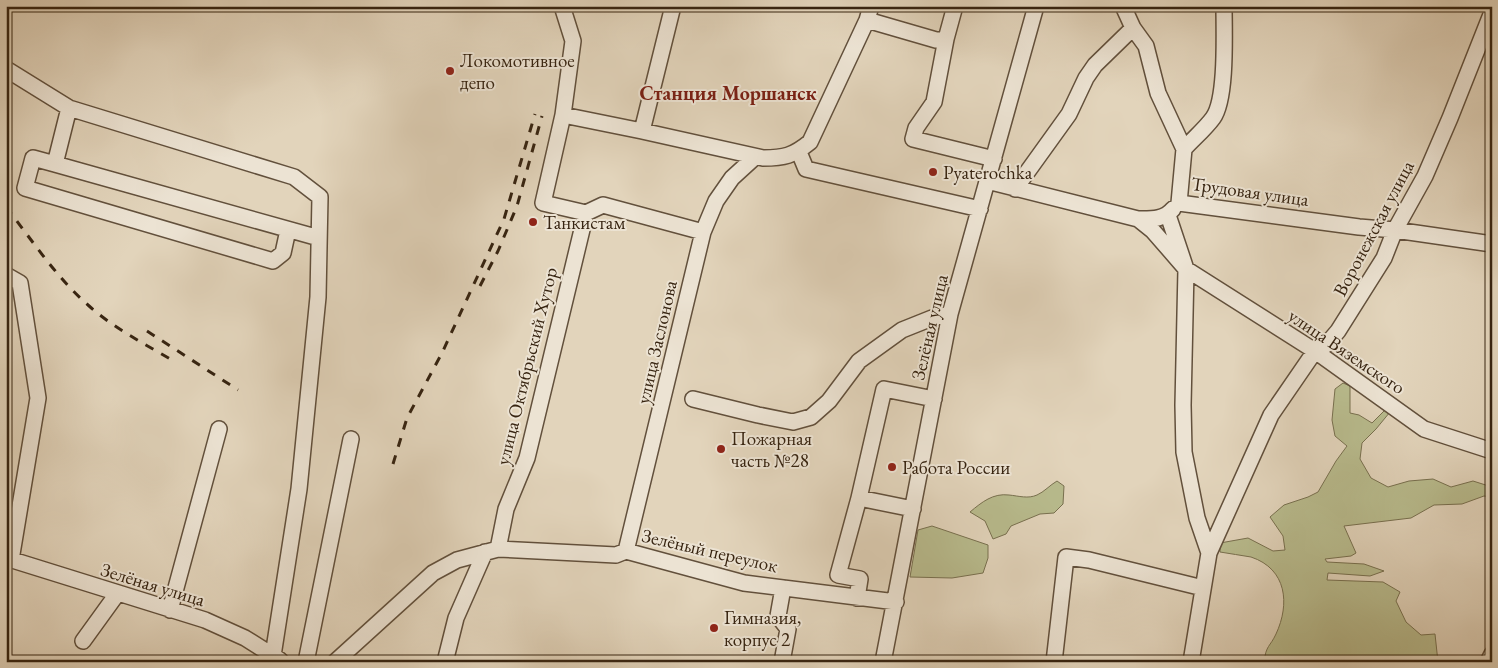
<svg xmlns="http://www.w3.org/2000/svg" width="1498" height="668" font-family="'EB Garamond',serif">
  <rect width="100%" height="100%" fill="#e2d4bb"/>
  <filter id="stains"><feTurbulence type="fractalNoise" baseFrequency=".004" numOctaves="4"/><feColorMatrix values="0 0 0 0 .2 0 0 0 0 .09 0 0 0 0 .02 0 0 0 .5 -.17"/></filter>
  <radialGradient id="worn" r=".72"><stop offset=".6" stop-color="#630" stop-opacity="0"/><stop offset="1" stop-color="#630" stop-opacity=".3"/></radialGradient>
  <!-- green -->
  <path fill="#b8bb8d" stroke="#78704f" d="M1343,383L1350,386V413L1359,415L1372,423L1386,409L1390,412L1376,429L1362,443L1360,459L1371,478L1388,487L1409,481L1433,479L1451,487L1473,481L1492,487V497L1484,496L1462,504L1434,505L1411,518L1344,526L1356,553L1351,556L1325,559L1327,562L1364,564L1384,571L1370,576L1328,573L1327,580L1383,582L1400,592L1396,601L1406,622L1421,635L1435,634L1438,662H1264C1266,645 1270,647 1276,634C1290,604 1287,569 1251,557C1241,555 1230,554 1220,552V543L1248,538L1273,551L1285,550L1283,536L1270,517L1284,505L1308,497L1318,492L1336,461L1347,446L1335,436L1332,420L1335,389Z
    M1057,481L1064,486L1063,504L1054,513L1040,514L1011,526L1006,534L993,539L985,521L970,512C982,502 993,493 1009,495C1019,496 1028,499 1037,495C1044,492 1050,485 1057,481Z
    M932,526L988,545V558L983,573L952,578L910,577L918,530Z"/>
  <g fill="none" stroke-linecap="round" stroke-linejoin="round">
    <!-- minor casing -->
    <g stroke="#62503c" stroke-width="18">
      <path id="minor" d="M562,6L573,41L563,115
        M673,6L642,131L763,158C784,158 793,156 810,142L867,20L871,6
        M1123,6L1133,28L1146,46L1158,93L1184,149L1179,203
        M867,20L936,40L946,39L955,6
        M946,39L934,102L916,128L913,139L994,159
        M6,69L69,108L294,177L320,197L318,297L299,489L272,662
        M69,108L55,164L319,238
        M1184,149C1193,139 1205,129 1213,118C1227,99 1224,32 1224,6
        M799,152L806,169L980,209
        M55,164L33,158L25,188L273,261L283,253L288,230
        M987,181L1138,219C1151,219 1164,220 1173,209
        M1015,189L1069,114L1086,78L1095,65L1133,28
        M1179,203L1359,227L1395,230L1492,244
        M586,213L543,203L563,115L642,131
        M1168,215L1186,269L1183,405L1184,452L1197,518L1209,553L1191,662
        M1138,219L1153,231L1186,269L1315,351L1424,429L1492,451
        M6,275L20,283L38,398L11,560
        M693,399L758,415L793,422L811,417L829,401L859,361L902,330L932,318L950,314
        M859,498L884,389L934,399
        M498,549L506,509L527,458L586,213L603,205L703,232
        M626,551L703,232L716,201L732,178L755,157
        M1209,553L1271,415L1315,351L1326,345L1338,331L1384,258L1395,230L1425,176L1450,118L1492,12
        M6,558L205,620L245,638L280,660
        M857,598L860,579L838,575L859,498L913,509
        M170,610L219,429
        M83,641L117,594
        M306,662L351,439
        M335,662L433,573L457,560L498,549L616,555L626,551L744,583L896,602
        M445,662L456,618L485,552
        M782,662L788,629L778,616L783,588
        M883,662L950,314L1036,6
        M1054,662L1066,557L1089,560L1203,588
        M1488,662L1492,654"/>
    </g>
    <!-- minor -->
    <use href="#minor" stroke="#ece3d3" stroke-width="15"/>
    <!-- rail -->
    <path stroke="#372411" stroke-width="3" stroke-dasharray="9 9" stroke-linecap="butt" d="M6,207C32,240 56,277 88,305C112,327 143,343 172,360
      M480,286L498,251L517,206L542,116
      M147,331L238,390
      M393,464L407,418L442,353L504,219L535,114"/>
  </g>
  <!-- markers -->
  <g fill="#8f2418" stroke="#ece3d3" stroke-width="2">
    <circle cx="450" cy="71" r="5"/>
    <circle cx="933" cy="172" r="5"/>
    <circle cx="533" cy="222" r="5"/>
    <circle cx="721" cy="449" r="5"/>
    <circle cx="892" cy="467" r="5"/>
    <circle cx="714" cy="628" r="5"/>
  </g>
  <g text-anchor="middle" stroke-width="4" stroke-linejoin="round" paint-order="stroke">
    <!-- poi labels -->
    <g font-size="19" fill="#372411" stroke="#ece3d3" text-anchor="start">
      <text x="460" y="67">Локомотивное<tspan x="460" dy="22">депо</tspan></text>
      <text x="943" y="179">Pyaterochka</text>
      <text x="543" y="229">Танкистам</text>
      <text x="731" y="445">Пожарная<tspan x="731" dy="22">часть №28</tspan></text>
      <text x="902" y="474">Работа России</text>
      <text x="724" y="624">Гимназия,<tspan x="724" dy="22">корпус 2</tspan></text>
    </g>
    <!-- street labels -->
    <g font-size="19" fill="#372411" stroke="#ece3d3">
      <text transform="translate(1250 191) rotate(8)" y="7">Трудовая улица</text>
      <text transform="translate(1373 228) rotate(-62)" y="7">Воронежская улица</text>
      <text transform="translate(929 327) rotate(-77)" y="7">Зелёная улица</text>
      <text transform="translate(656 342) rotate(-77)" y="7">улица Заслонова</text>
      <text transform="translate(1347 351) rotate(34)" y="7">улица Вяземского</text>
      <text transform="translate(526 366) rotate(-76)" y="7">улица Октябрьский Хутор</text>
      <text transform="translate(710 550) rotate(13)" y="7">Зелёный переулок</text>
      <text transform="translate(153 584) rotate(17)" y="7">Зелёная улица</text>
    </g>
    <!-- neighbourhood labels -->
    <g font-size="20" font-weight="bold" fill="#7a1f14" stroke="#ece3d3">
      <text x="728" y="100">Станция Моршанск</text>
    </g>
  </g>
  <!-- margin -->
  <rect width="1498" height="668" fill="none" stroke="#e2d4bb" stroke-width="25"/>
  <rect x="8" y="8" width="1483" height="653" fill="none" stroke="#372411" stroke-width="2.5"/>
  <rect x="12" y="12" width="1473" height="643" fill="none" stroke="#372411"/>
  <rect width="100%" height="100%" filter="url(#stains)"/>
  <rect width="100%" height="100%" fill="url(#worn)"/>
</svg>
